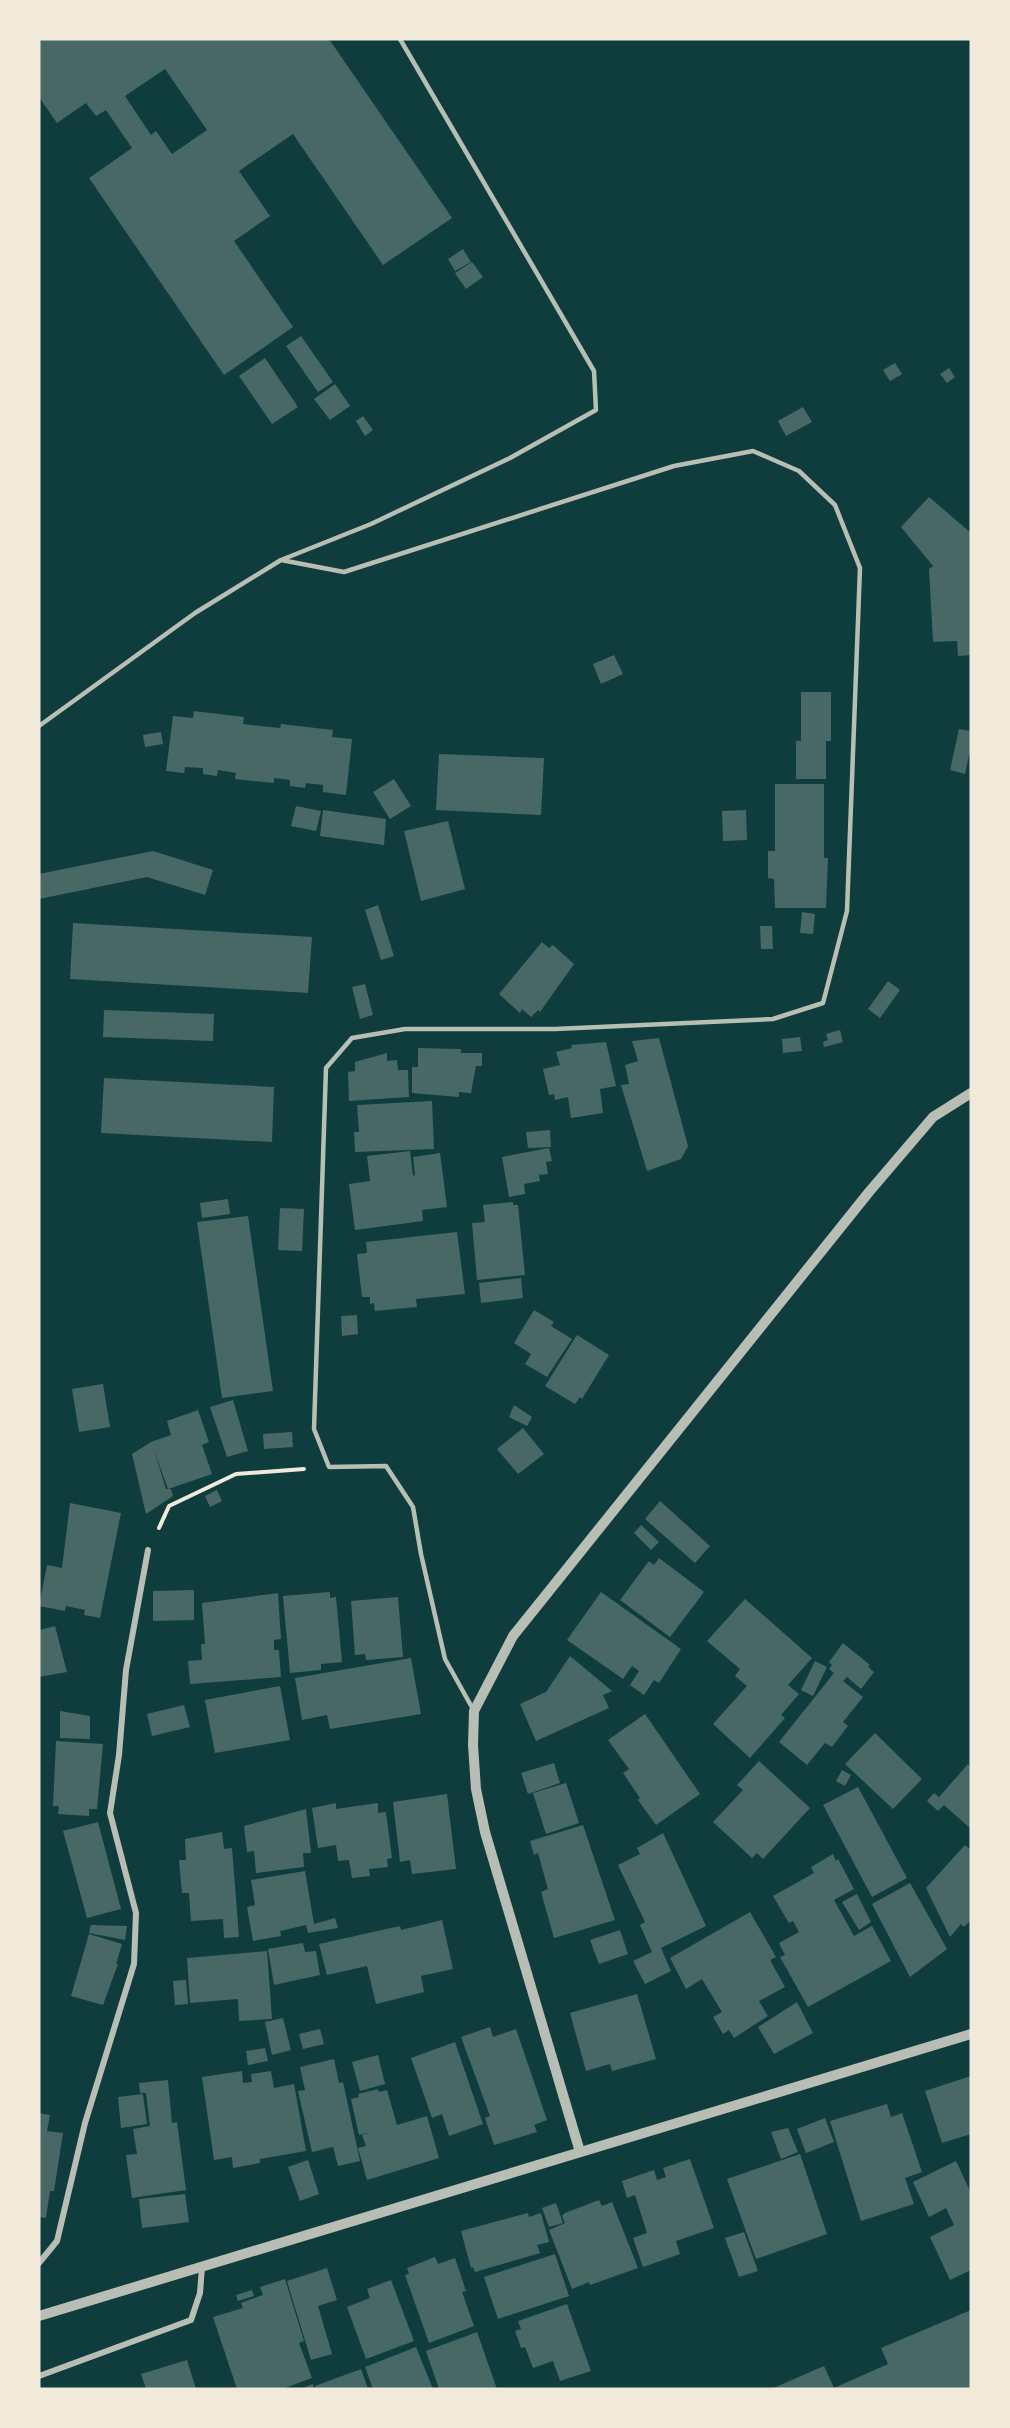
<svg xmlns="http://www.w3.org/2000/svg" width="1010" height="2428" font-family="Inter,sans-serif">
  <rect width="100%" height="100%" fill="#0f3d3e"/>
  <!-- building -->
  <path fill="#486865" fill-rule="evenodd" d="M39,39H329L452,218L383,265L293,134L239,171L270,216L234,241L293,327L224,375L89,178L132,148L106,110L96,116L86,103L57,123L39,97ZM165,69L207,130L172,154L156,131L151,135L125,96Z
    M463,249L471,262L455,271L448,259Z
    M472,262L483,277L466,289L455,273Z
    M301,336L333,382L318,392L286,346Z
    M265,358L298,407L272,424L239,376Z
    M895,363L902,374L890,381L883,370Z
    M949,368L955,377L947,383L940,374Z
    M335,384L350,406L330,420L314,399Z
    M803,407L812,422L786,436L778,421Z
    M363,416L373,430L365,436L356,421Z
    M929,497L971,533V655L958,656L957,641L933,642L929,569L933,566L901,527Z
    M614,655L623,674L601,684L593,664Z
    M801,692H831V741H826V779H796V741H801Z
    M194,711L244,717L243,724L280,728L281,724L333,730L332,737L352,739L346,795L323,792V785L306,783L305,788L290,786V780L274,778V783L235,779L236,773L218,770L217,776L203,774V768L185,767L184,773L166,771L173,716L193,718Z
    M959,729L971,731V746L965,774L950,770Z
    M161,732L163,744L145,747L143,735Z
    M439,754L544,758L541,815L436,810Z
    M394,779L411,806L390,819L373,792Z
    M775,784H824V858H828L826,908H775L774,879L768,878V851H775Z
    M296,806L321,811L316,831L291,826Z
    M323,810L386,819L384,845L320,836Z
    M746,810L747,840L723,841L722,811Z
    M448,821L465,889L421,901L404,831Z
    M153,851L213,870L205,895L147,877L39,899V874Z
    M378,905L394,956L381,960L365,910Z
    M802,912L815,914L813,934L800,933Z
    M73,923L312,937L308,993L70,979Z
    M760,926H772L773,949H761Z
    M542,942L549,948L553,945L574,964L540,1012L538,1010L531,1017L522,1009L520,1013L499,994Z
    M888,981L900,990L880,1018L868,1009Z
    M365,984L373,1015L360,1019L352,987Z
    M104,1010L214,1014L213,1041L103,1037Z
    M840,1030L843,1042L824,1047L823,1042L828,1040L826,1034Z
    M800,1037L802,1051L783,1053L782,1039Z
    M659,1038L688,1146L681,1159L647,1171L621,1085L629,1084L625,1065L638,1061L632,1041Z
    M606,1042L616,1086L600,1089L603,1113L571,1118L568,1097L555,1100L554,1094L549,1095L543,1069L560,1065L556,1052L572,1048L571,1045Z
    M418,1048L461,1049V1053H482V1066H476L471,1093L459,1092V1097L412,1093V1067H418Z
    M387,1053V1061L397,1060L398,1070H408L409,1097L349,1101L348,1072L355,1071V1062Z
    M104,1078L274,1087L272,1142L101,1133Z
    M432,1101L434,1149L355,1152L354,1132H359L357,1105Z
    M550,1130L551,1147L528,1148L526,1132Z
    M549,1148L552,1161L546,1162L548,1174L539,1175L540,1181L524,1184L525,1194L509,1197L502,1157Z
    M410,1151L413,1176L415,1175L413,1157L440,1153L447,1207L422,1210L423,1221L355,1230L349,1184L370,1181L367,1156Z
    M228,1199L230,1214L202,1218L200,1203Z
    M513,1202V1205H518L525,1275L477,1280L472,1223L485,1222L483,1205Z
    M280,1208L304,1209L302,1251L278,1250Z
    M248,1216L273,1391L222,1398L197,1222Z
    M457,1232L465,1294L416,1299L417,1307L375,1311L374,1303L370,1304V1297H362L357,1254L367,1253L366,1242Z
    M521,1278L523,1298L481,1303L479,1283Z
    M534,1310L554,1322L551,1326L572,1339L547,1377L525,1364L531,1354L514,1343Z
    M357,1315L358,1334L342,1336L341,1316Z
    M577,1335L609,1355L582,1399L580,1397L575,1404L545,1386Z
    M103,1384L110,1427L79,1432L72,1389Z
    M233,1400L248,1451L227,1457L210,1407Z
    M514,1405L532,1417L527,1426L509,1417Z
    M198,1410L209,1442L202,1445L212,1474L168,1489L154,1450L166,1489H171L173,1496L146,1514L132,1454L151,1442L171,1435L167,1421Z
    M523,1428L544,1454L518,1474L497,1449Z
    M292,1432L293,1447L264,1449L263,1434Z
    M217,1490L222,1501L210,1507L205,1496Z
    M660,1501L710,1546L695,1563L645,1519Z
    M70,1503L121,1513L100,1618L84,1615L85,1610L66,1606L65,1611L39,1606L47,1565L62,1568Z
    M641,1525L659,1542L651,1550L634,1533Z
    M659,1558L704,1592L670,1637L620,1600L649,1561L654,1565Z
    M194,1590V1620L153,1621V1591Z
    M330,1592V1598L336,1597L342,1662L321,1664V1670L290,1673L283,1596Z
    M601,1592L681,1649L659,1683L654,1680L644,1695L630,1685L639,1671L632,1666L623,1679L567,1640Z
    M278,1593L281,1639L274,1640V1650H279L281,1677L190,1684L188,1661L202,1660L201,1644H205L202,1603Z
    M398,1597L403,1657L366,1660L365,1654L355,1655L351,1601Z
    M745,1599L812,1658L788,1685L799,1694L781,1715L785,1718L750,1758L713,1724L747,1686L735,1676L740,1669L707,1641Z
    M55,1626L67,1672L39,1677V1630Z
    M843,1643L870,1665L868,1667L874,1672L861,1689L847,1677L843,1681L863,1697L843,1722L848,1726L832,1747L825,1743L807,1765L779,1742L834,1673L829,1669L832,1665L829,1662Z
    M570,1656L612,1691L603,1695L609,1708L536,1741L520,1704L546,1692Z
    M411,1658L421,1714L330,1729L327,1715L302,1720L295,1678Z
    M815,1661L827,1667L813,1696L801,1690Z
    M280,1686L290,1740L215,1753L205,1700Z
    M184,1705L190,1727L152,1736L147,1714Z
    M60,1711L90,1716V1739L60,1738Z
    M645,1714L700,1794L656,1825L638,1800L640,1798L623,1773L629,1769L608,1740Z
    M875,1733L922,1779L893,1809L845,1764Z
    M56,1741L103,1744L97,1809H89V1816L58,1814L59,1806H53Z
    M759,1761L810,1808L763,1859L757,1853L752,1858L713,1822L743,1790L737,1785Z
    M554,1763L560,1783L528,1794L521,1773Z
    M968,1764L971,1767V1829L944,1805L938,1811L927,1801L934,1793L939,1797Z
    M842,1770L851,1775L845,1786L836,1781Z
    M566,1783L579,1823L546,1834L533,1793Z
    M858,1787L907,1878L872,1897L823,1805Z
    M447,1794L456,1869L412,1874L410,1860L400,1862L393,1802Z
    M336,1803V1809L378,1803V1813L386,1812L392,1858L387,1859L388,1867L369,1869L370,1876L352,1878L349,1860L338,1861L336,1845L318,1848L312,1808Z
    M306,1809L311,1853H303L304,1867L256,1873L254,1851L247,1852L244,1826Z
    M98,1822L121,1909L87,1918L63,1831Z
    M583,1825L615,1920L554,1938L541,1892L548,1889L538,1853L534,1855L530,1841Z
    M222,1832L224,1849L232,1848L239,1937L224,1938L223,1919L191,1921L189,1893H182L179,1860H186L185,1839Z
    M663,1833L706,1926L661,1948L671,1971L645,1984L633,1961L652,1952L640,1925L645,1922L618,1865L640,1854L637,1848Z
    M965,1845L971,1850V1920L964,1927L961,1924L950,1937L926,1888Z
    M833,1854L836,1861L838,1859L854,1889L834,1900L854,1936L872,1926L891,1961L808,2007L780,1957L785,1955L779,1943L799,1932L793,1921L789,1923L773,1896L814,1873L811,1867Z
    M305,1871L314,1924L335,1918L338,1928L308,1933L306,1925L280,1931L281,1936L253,1941L247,1907L255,1905L251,1880Z
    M910,1883L947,1949L910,1977L872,1904Z
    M857,1894L871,1922L859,1930L842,1902Z
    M750,1912L776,1957L770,1960L785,1987L759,2001L768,2016L734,2038L729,2030L723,2034L713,2017L722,2012L702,1979L686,1989L670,1958Z
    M442,1920L453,1969L421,1976L424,1992L376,2004L367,1966L327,1975L319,1944L400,1926L401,1930Z
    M91,1925L127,1926L125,1940L89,1933Z
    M620,1930L628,1954L599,1964L590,1940Z
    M89,1934L122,1944L116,1964H118L103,2005L71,1996Z
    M303,1943L305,1952L316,1951L320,1975L274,1985L268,1949Z
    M267,1951L272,2019L239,2021L238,1999L190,2003L187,1958Z
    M186,1980L188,2004L175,2005L173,1981Z
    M637,1994L656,2059L612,2071L610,2064L586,2071L570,2013Z
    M797,2002L813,2033L774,2054L758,2027Z
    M283,2018L291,2050L272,2055L265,2022Z
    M490,2027L493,2037L516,2029L547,2120L534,2125L537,2132L494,2145L485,2118L490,2116L461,2037Z
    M320,2029L324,2044L303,2049L299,2034Z
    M455,2042L483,2124L449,2136L442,2114L432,2118L411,2058Z
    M265,2048L268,2061L248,2065L246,2051Z
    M378,2055L385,2084L360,2091L352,2062Z
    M334,2059L339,2083L343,2082L360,2161L338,2166L333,2147L312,2152L298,2091L305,2090L300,2067Z
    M242,2071L243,2083L252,2082L251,2074L271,2071L274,2088L294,2084L306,2151L260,2159V2163L233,2168L232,2157L214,2160L202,2077Z
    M971,2076V2134L942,2143L925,2091Z
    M168,2080L172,2123L177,2122L186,2190L132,2198L126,2155L137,2154L133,2129L150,2126L146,2093H140L139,2083Z
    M378,2089L379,2092L387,2090L397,2125L427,2116L439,2158L367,2180L358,2148L366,2146L362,2135L372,2132L359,2135L351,2099L359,2097L358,2094Z
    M143,2094L147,2124L121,2128L118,2097Z
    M887,2104L891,2117L902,2113L922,2172L905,2178L914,2204L861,2221L830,2121Z
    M39,2113L50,2115L47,2131L63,2133L54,2191H50L46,2218L39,2217Z
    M825,2118L834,2142L806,2153L797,2129Z
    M788,2128L798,2152L781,2159L771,2132Z
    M800,2154L827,2234L756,2259L727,2179Z
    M690,2159L714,2228L676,2241L680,2254L643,2267L633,2238L647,2233L635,2195L627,2198L622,2181L654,2170L657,2180L666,2177L663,2168Z
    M308,2160L319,2194L300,2201L288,2167Z
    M956,2161L971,2193V2270L950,2280L930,2237L954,2225L946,2208L929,2217L913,2182Z
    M185,2194L189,2222L142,2228L139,2199Z
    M599,2200L602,2206L612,2202L638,2268L590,2285L589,2282L572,2289L549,2230L565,2223L562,2216L565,2213Z
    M556,2203L563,2223L549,2227L542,2208Z
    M528,2213L529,2217L541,2213L549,2242L537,2245L540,2253L475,2272L473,2267L471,2268L461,2231Z
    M744,2232L758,2271L739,2277L725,2238Z
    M555,2254L569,2296L498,2319L484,2277Z
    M435,2257L438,2264L455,2258L466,2291L462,2292L474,2326L429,2343L405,2275L409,2274L407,2268Z
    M327,2268L337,2300L318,2306L332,2354L311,2360L287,2281Z
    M285,2279L304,2341L299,2343L312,2378L282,2389H237L213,2317L243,2308L241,2303L263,2295L260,2287Z
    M391,2280L414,2341L366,2359L347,2307L370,2298L367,2289Z
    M252,2290L254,2296L238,2301L236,2295Z
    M567,2304L591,2371L560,2381L553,2361L533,2368L525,2347L521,2348L515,2331L521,2329L518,2321Z
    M971,2310V2389H771L824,2366L834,2388L888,2364L881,2348Z
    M477,2332L497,2389H439L426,2351Z
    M416,2347L433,2389H373L365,2367Z
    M187,2360L196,2389H146L141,2374Z
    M361,2369L368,2389H316L315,2386Z
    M313,2384L314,2389H300Z"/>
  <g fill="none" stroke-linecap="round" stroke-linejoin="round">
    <!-- path -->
    <path stroke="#f1e9da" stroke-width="4" d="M159,1528L169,1506L236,1474L304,1469"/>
    <!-- service -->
    <path stroke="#b8beb3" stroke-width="4.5" d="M281,560L344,572L674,466L753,451L799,471L835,505L860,568L847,911L823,1003L773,1019L555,1029H405L352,1038L326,1068L314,1429L329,1467L386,1466L413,1507L421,1554L445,1659L474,1711
      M39,726L195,613L281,560L371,524L510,458L596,410L594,371L400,39"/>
    <!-- minor -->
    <path stroke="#b8beb3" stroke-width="6" d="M39,2263L57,2241L85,2123L134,1964L136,1913L110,1813L119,1755L126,1670L148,1550
      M39,2376L191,2320L200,2293L202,2267"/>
    <!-- tertiary -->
    <path stroke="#b8beb3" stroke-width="10" d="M580,2152L485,1832L476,1789L473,1745L474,1711L513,1636L869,1192L933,1117L971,1093
      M39,2316L971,2034"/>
  </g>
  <!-- border -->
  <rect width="1010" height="2428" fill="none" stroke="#f1e9da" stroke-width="81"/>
</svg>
